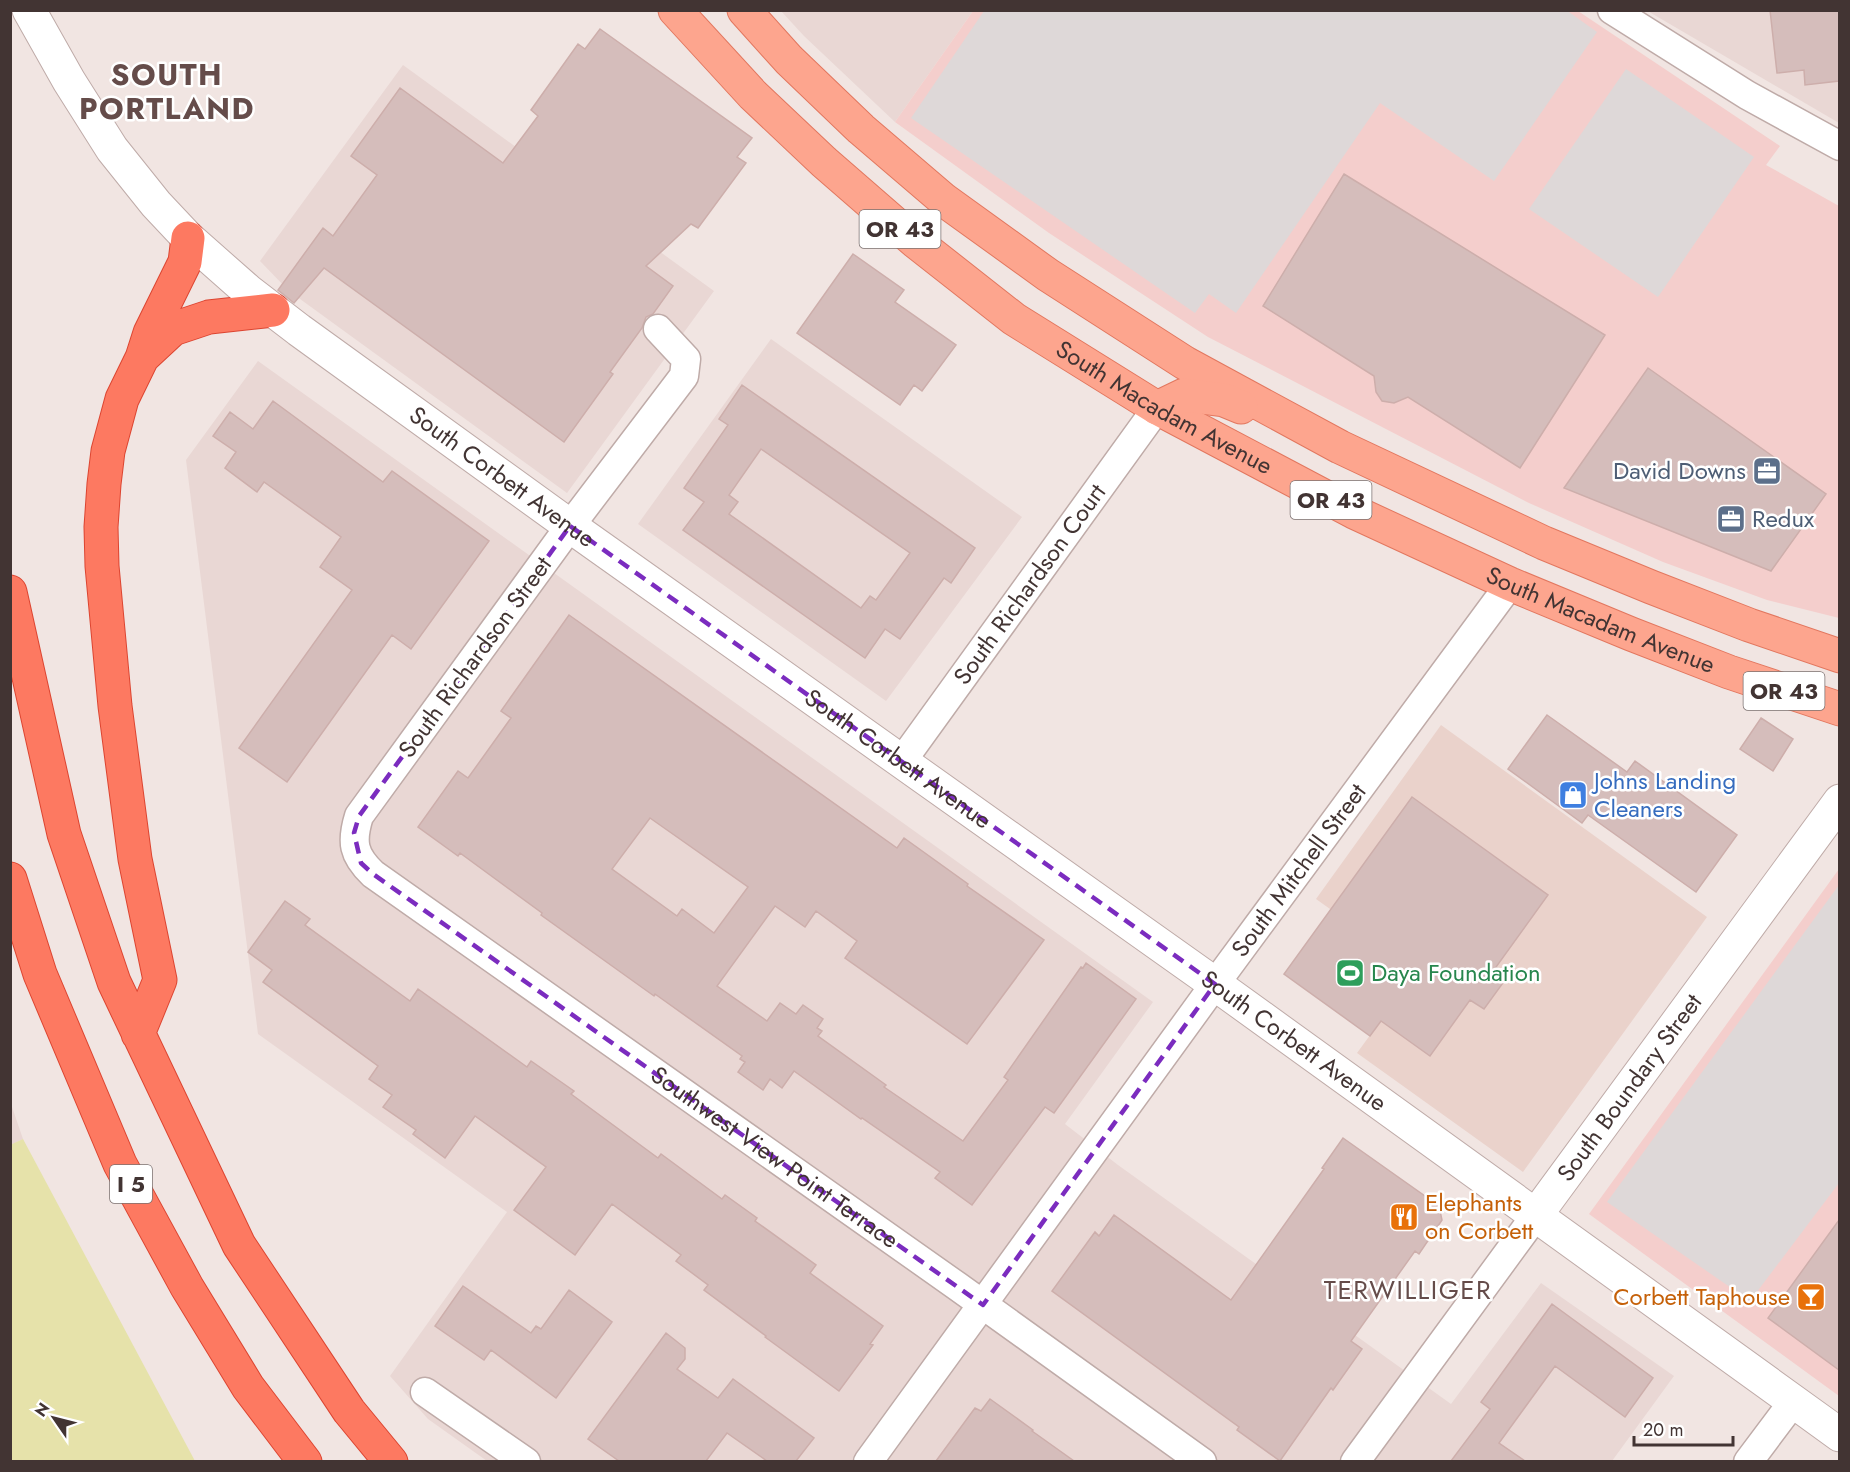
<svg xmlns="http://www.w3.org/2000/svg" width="1850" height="1472" font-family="Jost,sans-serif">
  <rect width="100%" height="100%" fill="#f1e5e2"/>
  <!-- residential -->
  <path fill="#e9d7d4" d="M781,11H973L895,122L804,36Z
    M1648,11H1839V123L1651,13Z
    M403,65L714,291L567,493L289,291L260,261Z
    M771,339L1022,517L886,701L638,524Z
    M258,361L1153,1002L1065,1124L1118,1165L1451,1404L1541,1283L1674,1376L1612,1461H487L428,1419L390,1376L507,1212L258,1034L186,460Z
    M11,1104L23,1139L11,1145H10Z"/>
  <!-- commercial -->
  <path fill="#f4cecc" d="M973,11H1578L1780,146L1766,165L1839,206V618L1767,600L1663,562L1529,503L1208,337L1049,233L895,122Z
    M1839,869V1396L1589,1214Z"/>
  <!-- education -->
  <path fill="#ead2cb" d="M1441,725L1707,917L1523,1172L1357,1053L1417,971L1316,899Z"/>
  <!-- green -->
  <path fill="#e6e2aa" d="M23,1139L195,1461H11L10,1145Z"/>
  <!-- parking -->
  <path fill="#ded8d8" d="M1566,10L1597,32L1494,181L1380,103L1236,313L1209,294L1195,313L911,118L984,11Z
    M1626,69L1754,157L1658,297L1529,209Z
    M1839,885V1183L1750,1301L1607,1202Z"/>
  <!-- building -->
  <path fill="#d5bdbb" stroke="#cdaeab" stroke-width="1.5" fill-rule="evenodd" d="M1770,10H1839V81L1805,85L1804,70L1777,73Z
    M600,29L752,138L737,157L746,163L698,228L691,224L646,266L673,286L653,314L646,317L642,328L610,372L613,374L564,442L324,268L294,303L278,290L323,228L333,236L377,175L351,156L400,88L503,163L538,116L531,110L578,44L585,49Z
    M1344,174L1605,335L1520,468L1408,397L1394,403L1382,401L1376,392L1374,376L1263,306Z
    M853,254L904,290L895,302L956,345L922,391L914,385L900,405L797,333Z
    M1648,368L1826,494L1771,571L1564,488Z
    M742,385L975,548L951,583L944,578L900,639L885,629L865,658L683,530L704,502L684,488L728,425L719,419ZM761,449L910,553L876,600L870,596L861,608L729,514L738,502L729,495Z
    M273,401L383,482L392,471L489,541L411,649L392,635L287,782L239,748L352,590L320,567L341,537L264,482L257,492L225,468L236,452L213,436L230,412L253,429Z
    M569,615L897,848L904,838L968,884L967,886L1044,940L967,1044L845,958L857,941L816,911L805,927L775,906L717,986L767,1021L780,1003L796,1014L803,1005L823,1019L817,1028L822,1031L818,1036L886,1085L884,1087L963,1141L1008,1080L1004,1077L1081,967L1083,968L1086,963L1136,999L1054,1113L1045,1107L972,1205L935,1178L940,1172L862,1118L861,1119L794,1071L782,1088L770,1079L763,1090L738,1072L745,1062L740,1059L742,1056L655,994L654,996L541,915L542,913L460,853L458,856L418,827L458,771L468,778L511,718L501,711ZM650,818L748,887L714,933L682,909L677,916L612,869Z
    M1547,715L1627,772L1635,761L1737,835L1696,892L1588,815L1582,823L1508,769Z
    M1761,718L1793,739L1773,771L1740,749Z
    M1412,797L1548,895L1496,967L1508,976L1484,1009L1470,1000L1430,1056L1381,1021L1370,1036L1284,974Z
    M285,901L310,919L305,925L410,1001L418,989L527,1067L531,1061L574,1091L571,1094L658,1158L661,1154L722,1199L725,1195L757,1218L755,1221L816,1265L810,1273L883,1326L870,1344L873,1345L839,1391L765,1337L766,1336L704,1290L708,1285L676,1261L681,1255L612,1204L575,1255L514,1210L546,1167L475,1116L445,1158L413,1134L416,1130L383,1107L392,1095L369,1079L378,1066L263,982L272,970L248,952Z
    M1343,1138L1439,1206L1442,1220L1419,1254L1415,1251L1351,1341L1362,1349L1333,1390L1331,1388L1280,1461L1237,1430L1239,1427L1052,1291L1095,1232L1099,1236L1114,1215L1231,1300L1324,1169L1322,1168Z
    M1839,1220V1370L1768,1318Z
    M463,1286L531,1333L536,1326L541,1329L569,1290L612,1322L556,1398L491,1350L484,1360L435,1326Z
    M1552,1304L1653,1378L1625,1417L1555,1366L1499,1443L1525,1461H1451L1490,1409L1481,1402Z
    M666,1333L685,1348V1359L677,1369L718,1398L733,1379L814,1438L796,1461H767L727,1433L706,1461H619L588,1439Z
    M990,1399L1033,1430L1032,1431L1074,1461H936L975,1408L981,1411Z"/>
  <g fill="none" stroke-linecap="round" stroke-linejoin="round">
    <!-- minor casing -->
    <g stroke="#bfaba8" stroke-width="31">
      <g id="minor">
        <path d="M1612,10L1747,95L1840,146"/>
        <path id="s1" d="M658,329L686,359L684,376L570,526L359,816C351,842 353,855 373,874L957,1286L1202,1462"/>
        <path id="s2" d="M902,761L1157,408"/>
        <path d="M425,1392L526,1462"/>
        <path id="s3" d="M868,1462L1215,984L1510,584"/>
        <path d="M1355,1462L1536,1215"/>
        <path d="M1748,1462L1793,1402"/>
      </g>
    </g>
    <!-- tertiary casing -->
    <g stroke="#bfaba8" stroke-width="35">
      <g id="tertiary">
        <path id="s4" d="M29,10L69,81L112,149L156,204L188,238L247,290L299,330L570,526L1215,984L1840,1435"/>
        <path id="s5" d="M1536,1215L1840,801"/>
      </g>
    </g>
    <!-- primary casing -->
    <g stroke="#e2775f" stroke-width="35">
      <g id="primary">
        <path id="s6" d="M675,10L753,95L824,162L916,242L1014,319L1157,408L1354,512L1510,584L1631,634L1729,672L1840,709"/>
        <path d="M744,10L789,60L861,129L944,200L1048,275L1185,363L1340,447L1544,543L1651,587L1749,625L1840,656"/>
        <path d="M1157,408L1184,395L1224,400L1241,407"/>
      </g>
    </g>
    <!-- motorway casing -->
    <g stroke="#dc4531" stroke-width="35">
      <path id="motorway" d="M145,355L173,329L209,317L273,310
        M10,592L64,834L114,982L239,1245L349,1411L391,1462
        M10,879L40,974L120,1164L187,1287L248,1387L305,1462
        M138,1034L160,980L135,859L115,706L102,566L101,527L104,484L108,451L122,399L142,358L150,333L185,262L188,238"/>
    </g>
    <!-- minor -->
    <use href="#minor" stroke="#fff" stroke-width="28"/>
    <!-- tertiary -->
    <use href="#tertiary" stroke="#fff" stroke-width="33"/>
    <!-- primary -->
    <use href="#primary" stroke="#fda58e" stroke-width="33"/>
    <!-- motorway -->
    <use href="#motorway" stroke="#fd7961" stroke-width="33"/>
  </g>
  <!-- marked area -->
  <path fill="none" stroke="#7b2cbf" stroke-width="4.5" stroke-dasharray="12 8" stroke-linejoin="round" d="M570,526L1215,984L983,1305L373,874L361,863L354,833L359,816Z"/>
  <!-- icons -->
  <defs>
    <g id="office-square" transform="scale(1.5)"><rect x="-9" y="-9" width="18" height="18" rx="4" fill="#5c6f8a" stroke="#fff"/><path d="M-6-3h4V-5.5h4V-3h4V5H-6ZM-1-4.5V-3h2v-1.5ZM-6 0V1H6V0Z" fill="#fff"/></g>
    <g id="shop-square" transform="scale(1.5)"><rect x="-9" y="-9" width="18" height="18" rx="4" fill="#3f7fe0" stroke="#fff"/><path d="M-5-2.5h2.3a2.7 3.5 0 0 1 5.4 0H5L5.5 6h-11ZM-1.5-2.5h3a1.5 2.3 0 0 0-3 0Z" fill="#fff"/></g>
    <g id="stadium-square" transform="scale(1.5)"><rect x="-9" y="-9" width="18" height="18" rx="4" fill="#2e9e5b" stroke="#fff"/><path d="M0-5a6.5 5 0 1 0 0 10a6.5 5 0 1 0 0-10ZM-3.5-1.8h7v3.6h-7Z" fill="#fff"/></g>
    <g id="restaurant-square" transform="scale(1.5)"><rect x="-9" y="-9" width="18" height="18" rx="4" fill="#e8710a" stroke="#fff"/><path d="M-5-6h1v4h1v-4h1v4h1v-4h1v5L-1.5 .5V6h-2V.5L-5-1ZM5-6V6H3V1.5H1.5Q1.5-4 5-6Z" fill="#fff"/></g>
    <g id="bar-square" transform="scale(1.5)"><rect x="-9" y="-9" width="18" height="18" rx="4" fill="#e8710a" stroke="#fff"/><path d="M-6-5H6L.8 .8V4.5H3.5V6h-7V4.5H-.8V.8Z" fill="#fff"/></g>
  </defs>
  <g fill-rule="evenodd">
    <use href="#office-square" x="1767" y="471"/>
    <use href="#office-square" x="1731" y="519"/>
    <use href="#shop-square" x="1573" y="795"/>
    <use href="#stadium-square" x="1350" y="973"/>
    <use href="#restaurant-square" x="1404" y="1217"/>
    <use href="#bar-square" x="1811" y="1297"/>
  </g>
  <g text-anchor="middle" stroke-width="5" stroke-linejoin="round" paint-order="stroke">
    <!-- shield labels -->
    <g fill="#fff" stroke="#7b7170" stroke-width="1.5">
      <rect x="859.5" y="210" width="81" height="38" rx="4.5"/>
      <rect x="1290.5" y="481" width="81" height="38" rx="4.5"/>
      <rect x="1743.5" y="672" width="81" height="38" rx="4.5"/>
      <rect x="110" y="1165" width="42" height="38" rx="4.5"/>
    </g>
    <g font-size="22" font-weight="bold" fill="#423433">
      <text x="900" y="237">OR 43</text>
      <text x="1331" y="508">OR 43</text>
      <text x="1784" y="699">OR 43</text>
      <text x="131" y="1192">I 5</text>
    </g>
    <!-- street labels -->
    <g font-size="24" fill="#423433" stroke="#fff">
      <text dy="8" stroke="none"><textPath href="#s6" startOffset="634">South Macadam Avenue</textPath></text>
      <text dy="8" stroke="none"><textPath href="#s4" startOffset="674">South Corbett Avenue</textPath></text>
      <text dy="8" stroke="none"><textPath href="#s2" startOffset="218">South Richardson Court</textPath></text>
      <text dy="8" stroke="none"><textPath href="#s6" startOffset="1120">South Macadam Avenue</textPath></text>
      <text transform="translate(475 657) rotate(-54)" y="8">South Richardson Street</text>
      <text dy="8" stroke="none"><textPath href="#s4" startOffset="1160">South Corbett Avenue</textPath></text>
      <text dy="8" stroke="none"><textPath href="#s3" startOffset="732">South Mitchell Street</textPath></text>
      <text dy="8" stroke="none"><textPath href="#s4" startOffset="1646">South Corbett Avenue</textPath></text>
      <text dy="8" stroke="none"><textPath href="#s5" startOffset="158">South Boundary Street</textPath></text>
      <text dy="8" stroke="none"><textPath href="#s1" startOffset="1161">Southwest View Point Terrace</textPath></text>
    </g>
    <!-- service labels -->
    <g font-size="24" fill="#4e5e75" stroke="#fff" text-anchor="end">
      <text x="1746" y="479">David Downs</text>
      <text x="1752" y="527" text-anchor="start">Redux</text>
    </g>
    <!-- shop labels -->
    <g font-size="24" fill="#366cbe" stroke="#fff" text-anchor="start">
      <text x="1594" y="789">Johns Landing<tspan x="1594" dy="28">Cleaners</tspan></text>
    </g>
    <!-- leisure labels -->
    <g font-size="24" fill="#27864d" stroke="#fff" text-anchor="start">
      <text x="1371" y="981">Daya Foundation</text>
    </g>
    <!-- food labels -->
    <g font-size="24" fill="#c56008" stroke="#fff" text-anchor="start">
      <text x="1425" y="1211">Elephants<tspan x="1425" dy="28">on Corbett</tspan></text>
      <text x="1790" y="1305" text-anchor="end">Corbett Taphouse</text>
    </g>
    <!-- neighbourhood labels -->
    <g font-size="26" letter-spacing="1.5" fill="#654c4a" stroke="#fff">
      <text x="1408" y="1299">TERWILLIGER</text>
    </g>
    <!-- district labels -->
    <g font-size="30" font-weight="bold" letter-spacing="1.5" fill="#654c4a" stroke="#fff">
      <text x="167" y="85">SOUTH<tspan x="167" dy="34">PORTLAND</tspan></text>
    </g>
  </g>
  <!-- border -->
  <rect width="1850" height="1472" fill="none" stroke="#423433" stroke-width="24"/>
  <!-- north arrow -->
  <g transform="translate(54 1418) rotate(305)" stroke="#ffffff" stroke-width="4.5" paint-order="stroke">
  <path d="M0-4.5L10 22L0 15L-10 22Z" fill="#423433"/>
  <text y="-9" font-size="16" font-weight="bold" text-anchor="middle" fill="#423433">N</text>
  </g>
  <!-- scale -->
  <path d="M1634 1436v9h99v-9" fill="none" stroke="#423433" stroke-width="3"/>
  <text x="1643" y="1436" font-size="18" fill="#423433" stroke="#ffffff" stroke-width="4.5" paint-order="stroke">20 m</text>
</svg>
